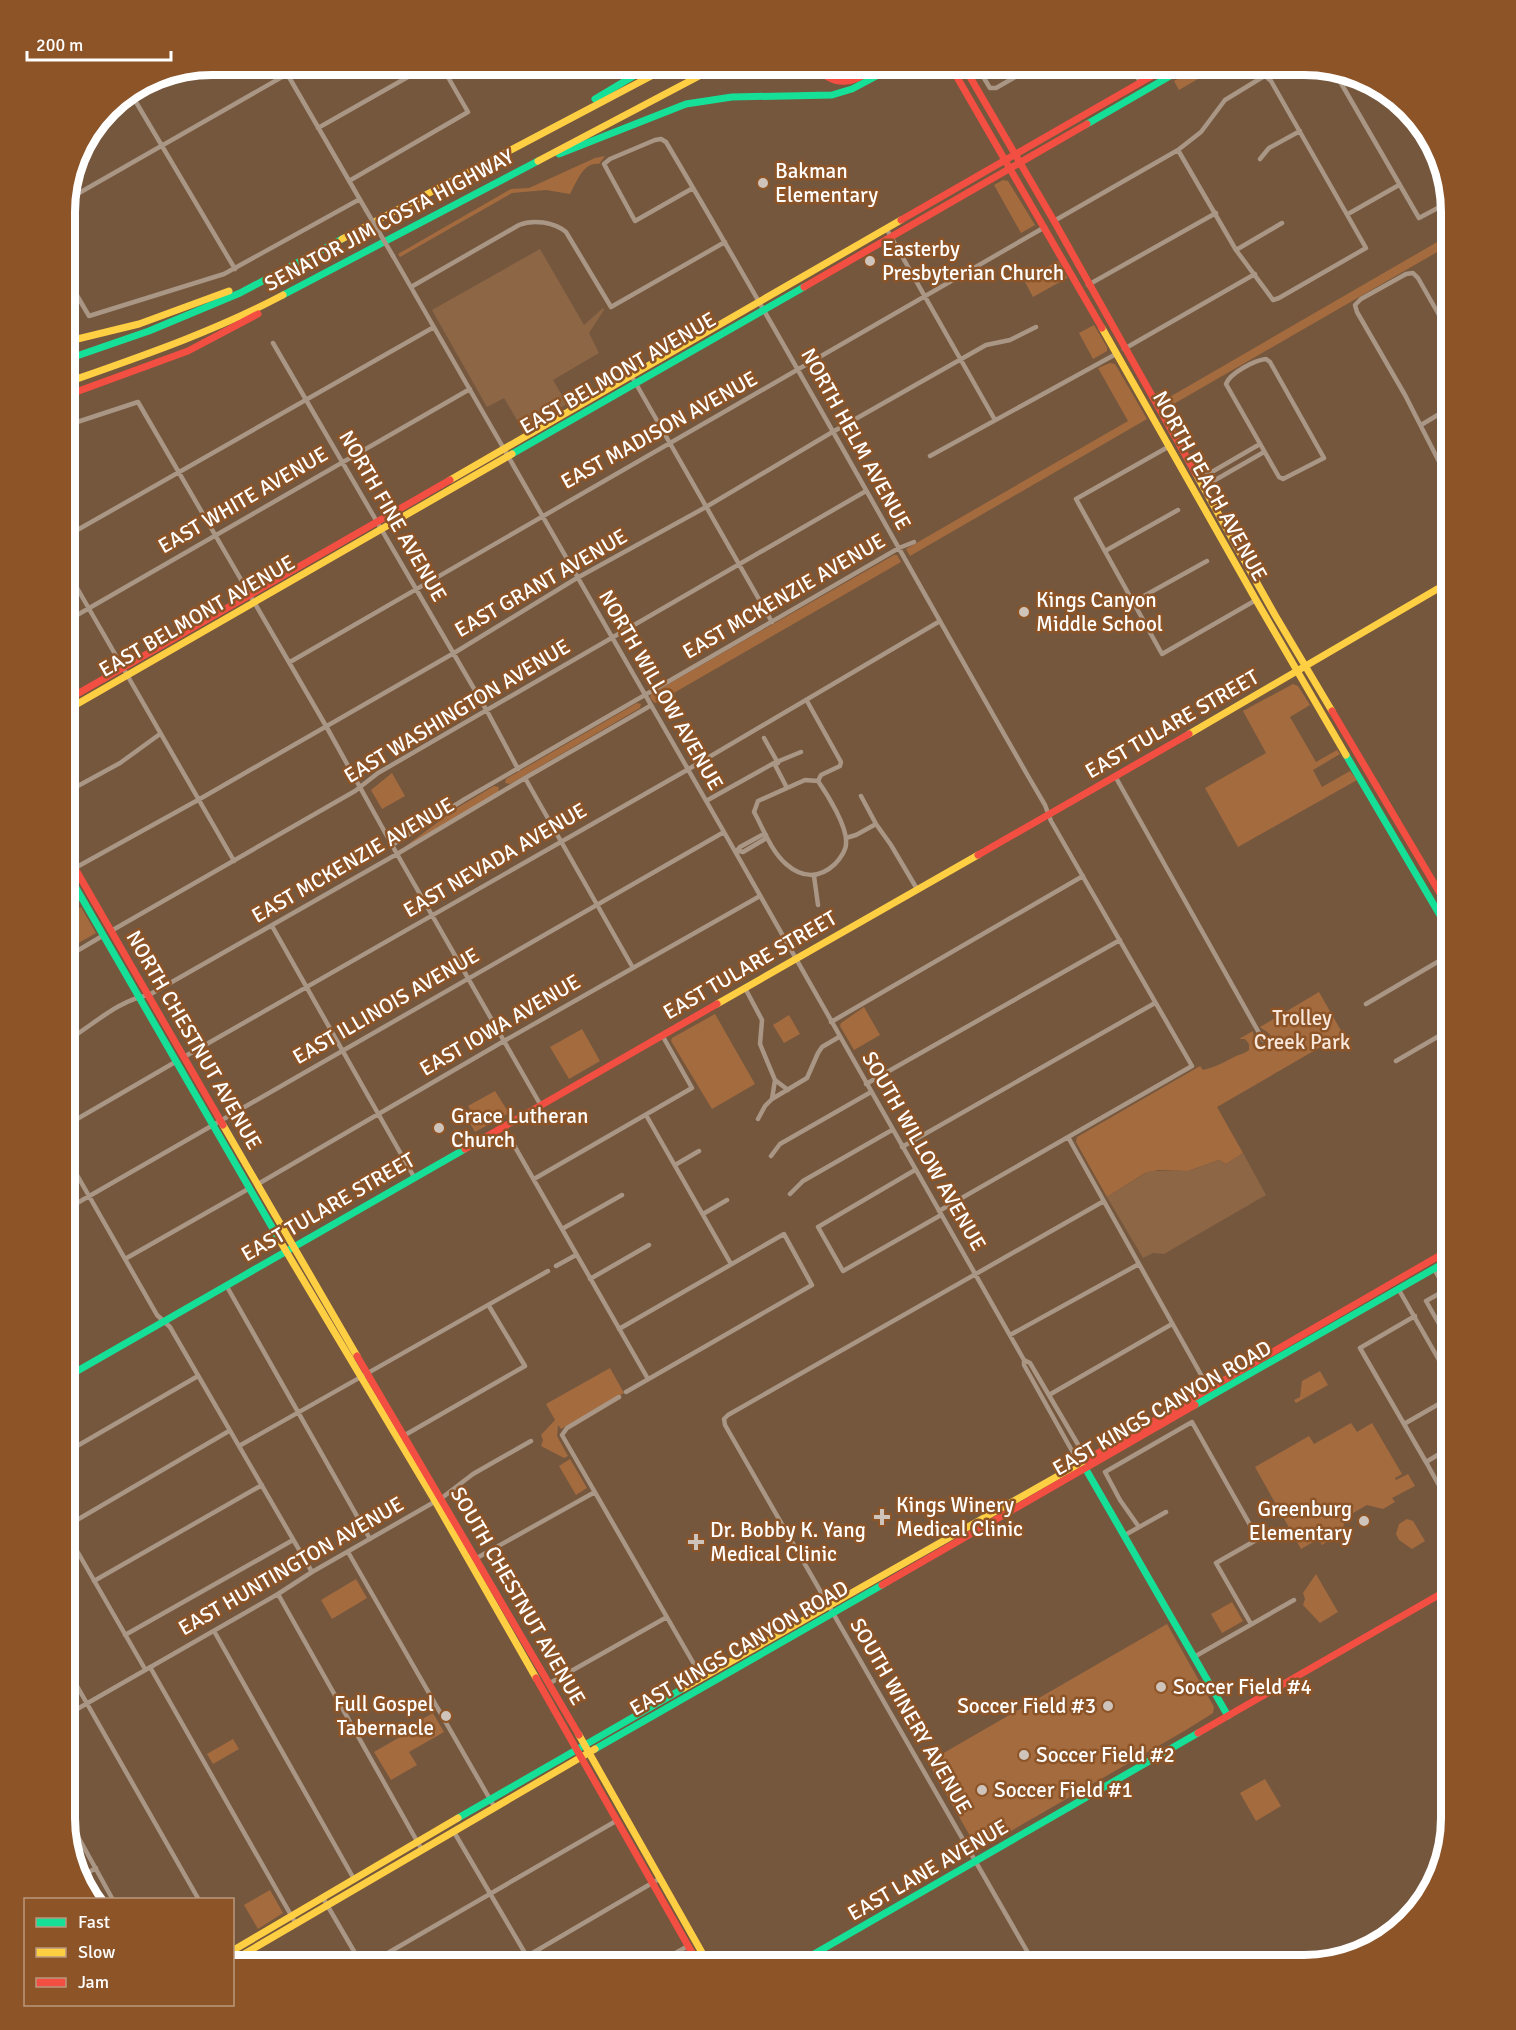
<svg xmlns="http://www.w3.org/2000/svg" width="1516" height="2030" font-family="Signika,sans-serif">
  <rect width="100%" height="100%" fill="#75573e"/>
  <!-- green -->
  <path fill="#a46b3f" d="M1203,65H1222L1179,90L1174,81Z
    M605,156L599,164C583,162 577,182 570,194L546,190L512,193L400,257L398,254L511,189L529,188L595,158Z
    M1003,180L1008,181L1035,225L1021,233L994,185Z
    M1451,234V244L1165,409L1161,402Z
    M1058,261L1067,278L1033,297L1024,280Z
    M1094,325L1107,347V351L1093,359L1079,333Z
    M1110,363L1115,364L1147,419L910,556L906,549L1128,421L1098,368Z
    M894,555H897L901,562L658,702L655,703L650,698L651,694Z
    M1293,684L1298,686L1310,705L1290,717L1316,762L1337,750L1340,754L1313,770L1322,787L1350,771L1357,780L1238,847L1205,788L1266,753L1243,711Z
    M637,703L641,704L640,708L510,784L505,783L506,779Z
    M392,773L405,796L382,809L371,790Z
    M494,786L499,787L498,793L403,848L457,808Z
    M81,907L96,933L75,945L65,927V916Z
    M1319,992L1343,1034L1217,1107L1243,1153L1226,1164L1219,1160L1188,1171L1158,1170L1145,1173L1107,1197L1076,1142L1077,1137L1200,1066L1203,1070C1215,1067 1225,1062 1236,1056C1241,1054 1244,1054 1249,1050V1044L1245,1039H1239L1253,1031L1255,1046L1259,1049L1268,1048L1273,1042C1272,1033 1266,1032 1260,1027Z
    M864,1007L880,1035L854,1050L840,1026L841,1023Z
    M715,1014L755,1084L712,1109L671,1041L672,1038Z
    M789,1015L800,1034L784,1043L773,1025Z
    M582,1029L600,1061L569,1079L550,1047Z
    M495,1091L509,1113L475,1132L468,1120L474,1116L468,1106Z
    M610,1368L624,1393L561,1429L558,1425L557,1436L568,1456L564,1458L541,1446L543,1440L541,1435L555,1420L546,1404Z
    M1320,1371L1328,1385L1296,1403L1294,1400L1300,1397L1302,1381Z
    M1351,1423L1357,1432L1372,1423L1402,1474L1395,1478L1396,1480L1408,1474L1415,1486L1392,1498L1395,1502L1383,1509L1367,1505L1346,1517L1342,1531L1322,1545L1318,1539L1301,1549L1255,1467L1309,1436L1314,1444Z
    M570,1459L587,1488L576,1495L559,1466Z
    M1407,1519L1413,1521L1425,1541L1412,1549L1399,1540L1396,1534L1399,1524Z
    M1316,1574L1338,1612L1320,1623L1303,1605L1305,1599L1303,1593Z
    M356,1579L367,1598L332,1619L321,1600Z
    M1232,1602L1243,1621L1222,1633L1211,1614Z
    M1167,1624L1214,1707L1213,1713L1186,1730L978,1850L928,1762Z
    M433,1713L444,1732L409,1752L417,1765L391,1780L374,1752L400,1737L398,1733Z
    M233,1739L239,1749L213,1764L207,1754Z
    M1265,1779L1281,1806L1256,1821L1240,1793Z
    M270,1890L283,1913L258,1929L244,1905Z"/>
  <!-- water -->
  <path fill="#8d6646" d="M540,249L584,325L603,308L604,310L589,333L599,353L553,380L567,404L523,430L504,398L487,407L432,310Z
    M1243,1153L1266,1195L1164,1254L1153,1253L1143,1258L1107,1197L1149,1171H1188L1219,1160L1226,1164Z"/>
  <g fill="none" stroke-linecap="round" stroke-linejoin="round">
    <!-- street -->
    <path stroke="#a99685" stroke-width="4.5" d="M282,65L366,210
      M976,65L990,88H996L1036,65
      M1130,65L1141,83
      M1334,71L1419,218L1449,202
      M130,92L235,269
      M318,128L429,65
      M1178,150L1236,250L1273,300L1279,298L1366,248L1271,81L1259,70L1252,71L1243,65
      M1260,159L1269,148L1300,131
      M349,181L468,112L441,65
      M693,188L635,221L604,164L610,159L655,140L661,139L666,142C790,351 907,565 1028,776L1045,805L1051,821L1192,1066L939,1211
      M65,201L303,65
      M1348,214L1399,185
      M1054,221L1178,150L1201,132L1225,100L1266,75
      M886,228L995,420
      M1236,250L1282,223
      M393,256L724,832L1024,1360
      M65,275L89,316L224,274L360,199
      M1088,285L1216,213
      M411,287L519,225C533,219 554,222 566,232L611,307L725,242
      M273,343L487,711L518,769
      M1124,349L1255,274
      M1266,359L1270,362L1324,458L1283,479L1279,477L1226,384C1230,373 1255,360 1266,359Z
      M631,375L772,622
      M1421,425L1451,407
      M65,426L138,402L326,726L397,854L540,1104
      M1168,447L1076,499L1162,654L1256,600
      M930,456L1116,354
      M1198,480L1260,444
      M1451,485L1405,395L1357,312L1355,305L1361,299L1406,274L1413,273L1418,278L1451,336
      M1205,491L1206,485L1210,483L1264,452
      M65,537L434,327
      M1105,551L1178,510
      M65,567L234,861
      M1133,602L1207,561
      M65,622L470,389
      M290,662L1045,227
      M807,701L841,762L840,766L821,775L818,781
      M764,738L778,763
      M774,763L801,752
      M1115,776L1263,1040
      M525,778L633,968
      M805,780L818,781C827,794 848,827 846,844C846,850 840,859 835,864C819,879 802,878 786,864C771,851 763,828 754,812L758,801Z
      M65,793L120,763L160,734
      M861,796L876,824
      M706,801L774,763L787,788
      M846,838L856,835L876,824L891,845L917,889
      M392,845L465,799L899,548L914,542
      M739,851L743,852L765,839L766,835
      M736,852L740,847L762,835H766
      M75,868L198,800L454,653L577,578L706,507L829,434L986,345L1010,340L1036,327
      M814,876L818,905
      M1445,922L1451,918
      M272,926L414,1177
      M111,931L355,791L378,773L866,491
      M65,958L104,935
      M745,988L762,1020L760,1044L775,1080
      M1366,1004L1451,954
      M831,1022L1083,876
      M65,1042C92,1026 118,1000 149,995L397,854L525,778L650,706
      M184,1057L687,770L940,621
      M1396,1061L1451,1029
      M866,1084L1120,940
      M772,1099L775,1080L788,1090
      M646,1115L731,1264
      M758,1119L765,1106L772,1099L807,1078L818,1053L822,1047L839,1037
      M65,1126L177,1061
      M503,1126L648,1379
      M1068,1137L1209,1389
      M902,1147L1155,1003
      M65,1154L157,1315L170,1327L312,1572
      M771,1156L780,1144L871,1092
      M675,1165L699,1151
      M915,1170L818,1227L843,1271L941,1215
      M534,1179L692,1088L662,1035
      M258,1184L504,1041L760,896
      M790,1194L803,1181L892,1130
      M65,1210L724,832
      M703,1214L727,1200
      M562,1229L622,1195
      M125,1259L250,1188
      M556,1266L576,1255
      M1434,1269L1446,1290
      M590,1279L649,1245
      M226,1285L370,1539
      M1399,1290L1451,1381
      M1415,1316L1360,1348L1426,1462L1451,1447
      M619,1329L784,1234L812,1285L626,1392
      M1010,1335L1139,1264
      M1451,1345L1426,1301L1451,1287
      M1024,1360L1030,1363L1083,1453L1082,1462L1076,1458L1024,1365Z
      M1049,1395L1172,1324
      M619,1397L567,1428L562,1435L702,1678
      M1404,1424L1451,1397
      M405,1435L525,1366L489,1306
      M239,1446L548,1271
      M65,1453L198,1376
      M1426,1462L1451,1507
      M65,1527L229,1431
      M1139,1527L1120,1500L1105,1472L1192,1422L1258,1539L1216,1563L1251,1624
      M65,1530L145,1669
      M1125,1535L1166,1512
      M348,1552L495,1808
      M475,1559L595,1492
      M94,1581L262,1485
      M278,1594L422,1850
      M214,1631L354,1879
      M125,1635L293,1540
      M1194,1657L1294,1600
      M65,1665L199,1900
      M150,1667L296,1924
      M550,1683L667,1617
      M65,1716L278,1594L312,1572L443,1497L473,1474L531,1441
      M65,1813L113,1900
      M454,1832L532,1965
      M82,1876L96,1868
      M323,1898L362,1965
      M367,1965L616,1821
      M512,1965L659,1879
      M654,1965L688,1946
      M1035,1965L725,1425L724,1419L728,1415L1104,1201"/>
    <!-- fast -->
    <path stroke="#16e098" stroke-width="7" d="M595,99L652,65
      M1087,124L1189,65
      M559,154L686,104L732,97L832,95L852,89L897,65
      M283,295L538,161
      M65,360L149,331L240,293L342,239
      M512,454L804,287
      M1346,755L1451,934
      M65,869L280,1241
      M65,1378L465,1149
      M1195,1405L1451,1259
      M1084,1466L1228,1716
      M595,1749L882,1585
      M458,1818L684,1688
      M795,1965L1198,1733"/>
    <!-- slow -->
    <path stroke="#ffcf43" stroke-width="7" d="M538,161L720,65
      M342,239L672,65
      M1102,328L1256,600L1346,755
      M65,342L139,324L229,291
      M65,383C139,357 213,332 283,295
      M1196,474L1275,615L1332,711
      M450,480L901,220
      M65,711L512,454
      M1189,734L1451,581
      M717,1004L978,855
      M223,1125L357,1356
      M280,1241L435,1501L536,1678
      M684,1688L1086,1460
      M579,1735L709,1965
      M232,1951L458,1818
      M232,1961L595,1749"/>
    <!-- jam -->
    <path stroke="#f24e42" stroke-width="7" d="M814,65C837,92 855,81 881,65
      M950,65L1102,328
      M963,65L1054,221L1196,474
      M901,220L1171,65
      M804,287L1087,124
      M65,396L188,351L258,314
      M65,701L450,480
      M1332,711L1451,912
      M65,851L223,1125
      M978,855L1189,734
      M465,1149L717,1004
      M357,1356L579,1735
      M1086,1460L1451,1249
      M882,1585L1195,1405
      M536,1678L699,1965
      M1198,1733L1451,1588"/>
    <!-- street-bridge -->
    <path stroke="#a99685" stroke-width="4.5" d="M366,210L393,256"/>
  </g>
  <!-- markers -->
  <g fill="#cfc4bb" stroke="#8c5427" stroke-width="2">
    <circle cx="763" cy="183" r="6"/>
    <circle cx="870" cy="261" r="6"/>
    <circle cx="1024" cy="612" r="6"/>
    <circle cx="439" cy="1128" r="6"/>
    <path d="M879 1508h6v6h6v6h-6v6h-6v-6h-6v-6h6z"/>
    <circle cx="1364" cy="1521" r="6"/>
    <path d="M693 1533h6v6h6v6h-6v6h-6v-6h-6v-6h6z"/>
    <circle cx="1161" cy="1687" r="6"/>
    <circle cx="1108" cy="1706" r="6"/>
    <circle cx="446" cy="1716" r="6"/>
    <circle cx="1024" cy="1755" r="6"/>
    <circle cx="982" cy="1790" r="6"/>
  </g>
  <g text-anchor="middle" stroke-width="5" stroke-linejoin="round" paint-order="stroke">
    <!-- poi labels -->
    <g font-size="21" fill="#fff" stroke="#8c5427" text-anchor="start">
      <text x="775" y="178">Bakman<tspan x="775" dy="24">Elementary</tspan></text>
      <text x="882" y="256">Easterby<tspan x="882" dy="24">Presbyterian Church</tspan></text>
      <text x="1036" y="607">Kings Canyon<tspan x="1036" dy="24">Middle School</tspan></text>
      <text x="451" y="1123">Grace Lutheran<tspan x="451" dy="24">Church</tspan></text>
      <text x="896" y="1512">Kings Winery<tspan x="896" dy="24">Medical Clinic</tspan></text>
      <text x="1352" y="1516" text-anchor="end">Greenburg<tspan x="1352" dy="24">Elementary</tspan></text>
      <text x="710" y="1537">Dr. Bobby K. Yang<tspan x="710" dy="24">Medical Clinic</tspan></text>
      <text x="1173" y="1694">Soccer Field #4</text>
      <text x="434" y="1711" text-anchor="end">Full Gospel<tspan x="434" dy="24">Tabernacle</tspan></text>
      <text x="1096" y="1713" text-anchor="end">Soccer Field #3</text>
      <text x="1036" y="1762">Soccer Field #2</text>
      <text x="994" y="1797">Soccer Field #1</text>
    </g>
    <!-- street labels -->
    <g font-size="21" fill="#fff" stroke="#8c5427">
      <text transform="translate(389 220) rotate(-28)" y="7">SENATOR JIM COSTA HIGHWAY</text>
      <text transform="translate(618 373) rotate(-30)" y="7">EAST BELMONT AVENUE</text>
      <text transform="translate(659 430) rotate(-29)" y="7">EAST MADISON AVENUE</text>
      <text transform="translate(856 439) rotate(61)" y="7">NORTH HELM AVENUE</text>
      <text transform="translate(1210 486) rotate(61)" y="7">NORTH PEACH AVENUE</text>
      <text transform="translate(243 500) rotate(-30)" y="7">EAST WHITE AVENUE</text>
      <text transform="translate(393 516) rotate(60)" y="7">NORTH FINE AVENUE</text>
      <text transform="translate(541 583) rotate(-30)" y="7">EAST GRANT AVENUE</text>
      <text transform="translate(784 596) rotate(-30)" y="7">EAST MCKENZIE AVENUE</text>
      <text transform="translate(197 616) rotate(-30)" y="7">EAST BELMONT AVENUE</text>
      <text transform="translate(661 690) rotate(60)" y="7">NORTH WILLOW AVENUE</text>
      <text transform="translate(457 711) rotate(-31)" y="7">EAST WASHINGTON AVENUE</text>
      <text transform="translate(1172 724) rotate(-30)" y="7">EAST TULARE STREET</text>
      <text transform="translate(353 860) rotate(-30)" y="7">EAST MCKENZIE AVENUE</text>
      <text transform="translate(495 860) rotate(-30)" y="7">EAST NEVADA AVENUE</text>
      <text transform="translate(750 965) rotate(-30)" y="7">EAST TULARE STREET</text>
      <text transform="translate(386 1006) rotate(-30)" y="7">EAST ILLINOIS AVENUE</text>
      <text transform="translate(500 1025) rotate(-30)" y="7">EAST IOWA AVENUE</text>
      <text transform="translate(194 1040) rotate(60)" y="7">NORTH CHESTNUT AVENUE</text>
      <text transform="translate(924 1151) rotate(60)" y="7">SOUTH WILLOW AVENUE</text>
      <text transform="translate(328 1207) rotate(-30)" y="7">EAST TULARE STREET</text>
      <text transform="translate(1162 1408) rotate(-30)" y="7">EAST KINGS CANYON ROAD</text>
      <text transform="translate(291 1566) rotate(-30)" y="7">EAST HUNTINGTON AVENUE</text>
      <text transform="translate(518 1596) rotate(60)" y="7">SOUTH CHESTNUT AVENUE</text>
      <text transform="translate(739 1648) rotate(-30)" y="7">EAST KINGS CANYON ROAD</text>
      <text transform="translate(911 1716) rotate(60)" y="7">SOUTH WINERY AVENUE</text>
      <text transform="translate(928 1870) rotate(-30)" y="7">EAST LANE AVENUE</text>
    </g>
    <!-- park labels -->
    <g font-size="21" fill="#f8e7da" stroke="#8c5427">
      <text x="1302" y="1025">Trolley<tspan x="1302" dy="24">Creek Park</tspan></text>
    </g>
  </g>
  <!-- crop -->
  <path d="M0 0H1516V2030H0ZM212 75H1304A137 137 0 0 1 1441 212V1818A137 137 0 0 1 1304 1955H212A137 137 0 0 1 75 1818V212A137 137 0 0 1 212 75Z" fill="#8c5427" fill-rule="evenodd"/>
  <path fill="none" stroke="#fff" stroke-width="8" d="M212 75H1304A137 137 0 0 1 1441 212V1818A137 137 0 0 1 1304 1955H212A137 137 0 0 1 75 1818V212A137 137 0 0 1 212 75Z"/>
  <!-- legend -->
  <rect x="24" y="1898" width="210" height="108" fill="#8c5427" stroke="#ba987d" stroke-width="1.5"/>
  <rect x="36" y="1918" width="30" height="9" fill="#16e098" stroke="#ba987d" stroke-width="1.5"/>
  <text x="78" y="1928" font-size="18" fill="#ffffff">Fast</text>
  <rect x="36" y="1948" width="30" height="9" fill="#ffcf43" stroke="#ba987d" stroke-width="1.5"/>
  <text x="78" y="1958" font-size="18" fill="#ffffff">Slow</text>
  <rect x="36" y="1978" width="30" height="9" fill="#f24e42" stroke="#ba987d" stroke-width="1.5"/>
  <text x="78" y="1988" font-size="18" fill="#ffffff">Jam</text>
  <!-- scale -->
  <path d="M27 51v9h144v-9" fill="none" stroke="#ffffff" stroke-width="3"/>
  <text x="36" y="51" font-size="18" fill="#ffffff" stroke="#8c5427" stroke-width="4.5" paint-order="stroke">200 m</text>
</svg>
